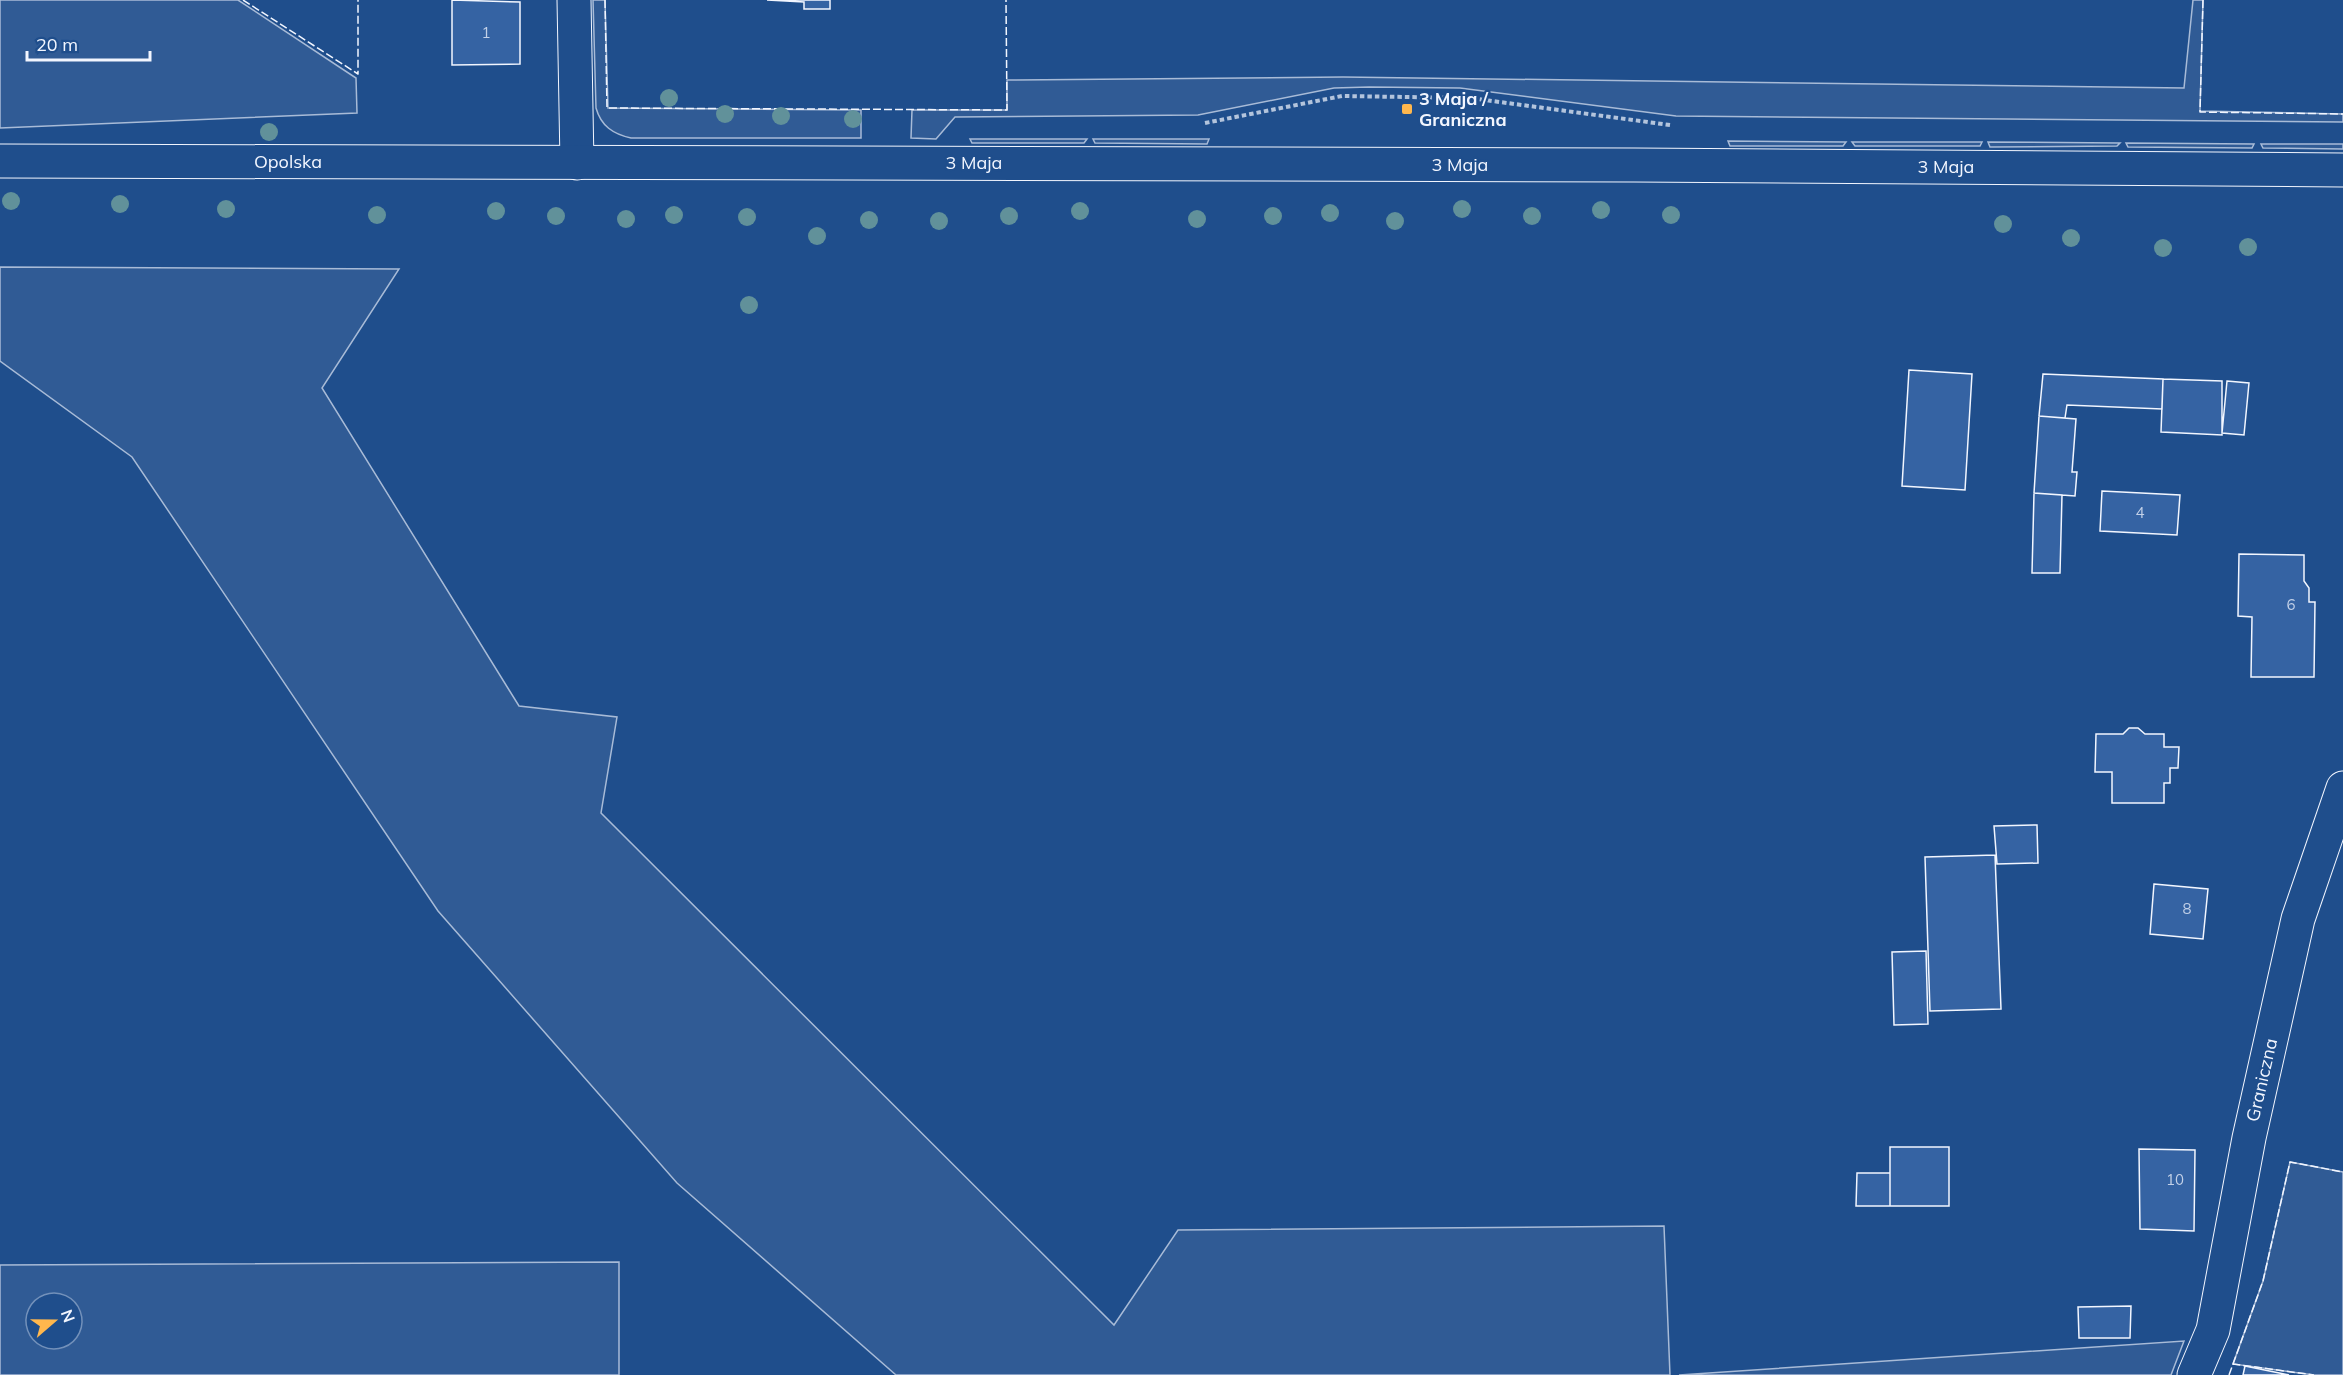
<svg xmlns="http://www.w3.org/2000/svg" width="2343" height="1375" font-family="Mulish,sans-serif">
  <rect width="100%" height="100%" fill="#1f4e8c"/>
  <!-- green -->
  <path fill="#305b95" stroke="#a8bbd7" stroke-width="1.5" fill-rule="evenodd" d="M0,0H238L356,78L357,113L0,128Z
    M593,0H605L608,108L861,110V138H631C613,134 601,126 596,108Z
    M2193,0H2203L2200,111L2343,114V122L1676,116L1460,88L1369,87L1334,88L1198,115L955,117L936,139L911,138L912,110H1007V80L1343,77L2184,88Z
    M970,139H1087L1084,143H972Z
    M1093,139H1209L1207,144L1095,143Z
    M1728,141L1846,142L1843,146H1730Z
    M1852,142H1982L1980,146H1855Z
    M1988,142L2119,143H2120L2117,146L1990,147Z
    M2126,143L2254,144L2252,148L2128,147Z
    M2261,144H2343V149L2263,148Z
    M0,267L399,269L322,388L519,706L617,717L601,813L1114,1325L1178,1230L1664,1226L1670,1375H896L677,1183L438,911L132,457L0,361Z
    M2290,1162L2343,1172V1375H2314L2233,1364L2263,1281Z
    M619,1262V1375H0V1265ZM36,1303H72V1339H36Z
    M2184,1341L2171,1375H1679Z"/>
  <!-- building -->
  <path fill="#3563a3" stroke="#f2f6ff" stroke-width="1.5" d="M452,0L520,2V64L452,65Z
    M767,0H830V9H804V2Z
    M1909,370L1972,374L1965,490L1902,486Z
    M2043,374L2163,379L2162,409L2067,405L2065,418L2039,416Z
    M2163,379L2222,381V435L2161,432Z
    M2227,381L2249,383L2244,435L2222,433Z
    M2039,416L2076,419L2072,472H2077L2075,496L2034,493Z
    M2102,491L2180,495L2177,535L2100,531Z
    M2034,493L2062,495L2060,573H2032Z
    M2239,554L2304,555V581L2309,588V602H2315L2314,677H2251L2252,617L2238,616Z
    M2129,728H2138L2145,734H2164V747H2179L2178,768H2170V783H2164V803H2112V772H2095L2096,734H2123Z
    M2037,825L2038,863L1997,864L1994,826Z
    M1995,855L2001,1009L1930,1011L1925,857Z
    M2154,884L2208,889L2203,939L2150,934Z
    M1926,951L1928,1024L1894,1025L1892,952Z
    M1890,1147H1949V1206H1890Z
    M2139,1149L2195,1150L2194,1231L2140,1229Z
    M1857,1173H1890V1206H1856Z
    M2131,1306L2130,1338H2079L2078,1307Z
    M2245,1366L2289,1375H2243Z"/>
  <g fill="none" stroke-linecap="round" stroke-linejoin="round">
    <!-- minor casing -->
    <g stroke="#f2f6ff" stroke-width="35">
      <path id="minor" d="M574,0L577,163
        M2194,1375L2213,1330L2249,1138L2298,919L2343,788"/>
    </g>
    <!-- major casing -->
    <g stroke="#f2f6ff" stroke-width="35">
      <path id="major" d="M0,161L1634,165L2343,170"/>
    </g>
    <!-- path -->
    <path stroke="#b3c4dc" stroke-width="4" stroke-dasharray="4.5 3" stroke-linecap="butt" d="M1205,123L1342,96L1470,98L1670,125"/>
    <!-- minor -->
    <use href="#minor" stroke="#1f4e8c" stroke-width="33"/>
    <!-- major -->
    <use href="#major" stroke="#1f4e8c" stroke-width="33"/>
    <!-- fence -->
    <path stroke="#f2f6ff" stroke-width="1.5" stroke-dasharray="8 3" stroke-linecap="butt" d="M243,0L358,74V0
      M605,0L607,108L1007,110L1006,0
      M2203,0L2200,112L2343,114
      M2233,1364L2263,1281L2290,1162L2343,1172
      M2229,1375L2233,1364L2314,1375"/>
  </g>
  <!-- trees -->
  <g fill="#61919a">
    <circle cx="669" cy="98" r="9"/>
    <circle cx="725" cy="114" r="9"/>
    <circle cx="781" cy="116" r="9"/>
    <circle cx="853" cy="119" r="9"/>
    <circle cx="269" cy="132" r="9"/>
    <circle cx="11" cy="201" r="9"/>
    <circle cx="120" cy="204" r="9"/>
    <circle cx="226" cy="209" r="9"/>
    <circle cx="1462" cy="209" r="9"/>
    <circle cx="1601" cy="210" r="9"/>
    <circle cx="496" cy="211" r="9"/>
    <circle cx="1080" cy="211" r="9"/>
    <circle cx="1330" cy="213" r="9"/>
    <circle cx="377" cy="215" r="9"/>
    <circle cx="674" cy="215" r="9"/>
    <circle cx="1671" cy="215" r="9"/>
    <circle cx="556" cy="216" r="9"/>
    <circle cx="1009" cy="216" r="9"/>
    <circle cx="1273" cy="216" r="9"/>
    <circle cx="1532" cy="216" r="9"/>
    <circle cx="747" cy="217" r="9"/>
    <circle cx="626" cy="219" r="9"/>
    <circle cx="1197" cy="219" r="9"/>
    <circle cx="869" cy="220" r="9"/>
    <circle cx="939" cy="221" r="9"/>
    <circle cx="1395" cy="221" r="9"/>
    <circle cx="2003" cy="224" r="9"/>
    <circle cx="817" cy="236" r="9"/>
    <circle cx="2071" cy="238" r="9"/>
    <circle cx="2248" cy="247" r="9"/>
    <circle cx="2163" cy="248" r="9"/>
    <circle cx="749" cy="305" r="9"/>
  </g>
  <!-- markers -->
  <rect fill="#ffb74d" stroke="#1f4e8c" stroke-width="2" x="1401" y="103" width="12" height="12" rx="3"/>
  <g text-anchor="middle" stroke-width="4.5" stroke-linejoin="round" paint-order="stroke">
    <!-- number labels -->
    <g font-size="15" fill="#c3d1e8">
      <text x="486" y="38">1</text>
      <text x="2140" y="518">4</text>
      <text x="2291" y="610">6</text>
      <text x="2187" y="914">8</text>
      <text x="2175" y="1185">10</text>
    </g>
    <!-- poi labels -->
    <g font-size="18" font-weight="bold" fill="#f2f6ff" stroke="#1f4e8c" text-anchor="start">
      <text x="1419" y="105">3 Maja /<tspan x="1419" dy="21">Graniczna</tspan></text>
    </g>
    <!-- street labels -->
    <g font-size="18" fill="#f2f6ff" stroke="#1f4e8c">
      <text x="288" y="168">Opolska</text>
      <text x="974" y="169">3 Maja</text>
      <text x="1460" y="171">3 Maja</text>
      <text x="1946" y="173">3 Maja</text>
      <text transform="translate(2262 1080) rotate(-77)" y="6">Graniczna</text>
    </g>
  </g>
  <!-- north arrow -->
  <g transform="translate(54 1321) rotate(70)"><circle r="28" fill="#1f4e8c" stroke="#7391ba" stroke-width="1.5"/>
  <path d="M0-4.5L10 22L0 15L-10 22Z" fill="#ffb74d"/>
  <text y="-9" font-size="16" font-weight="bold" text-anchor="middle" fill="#f2f6ff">N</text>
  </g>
  <!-- scale -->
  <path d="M27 51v9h123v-9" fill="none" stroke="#f2f6ff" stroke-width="3"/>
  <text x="36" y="51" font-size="18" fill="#f2f6ff" stroke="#1f4e8c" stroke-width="4.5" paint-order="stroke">20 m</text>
</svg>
